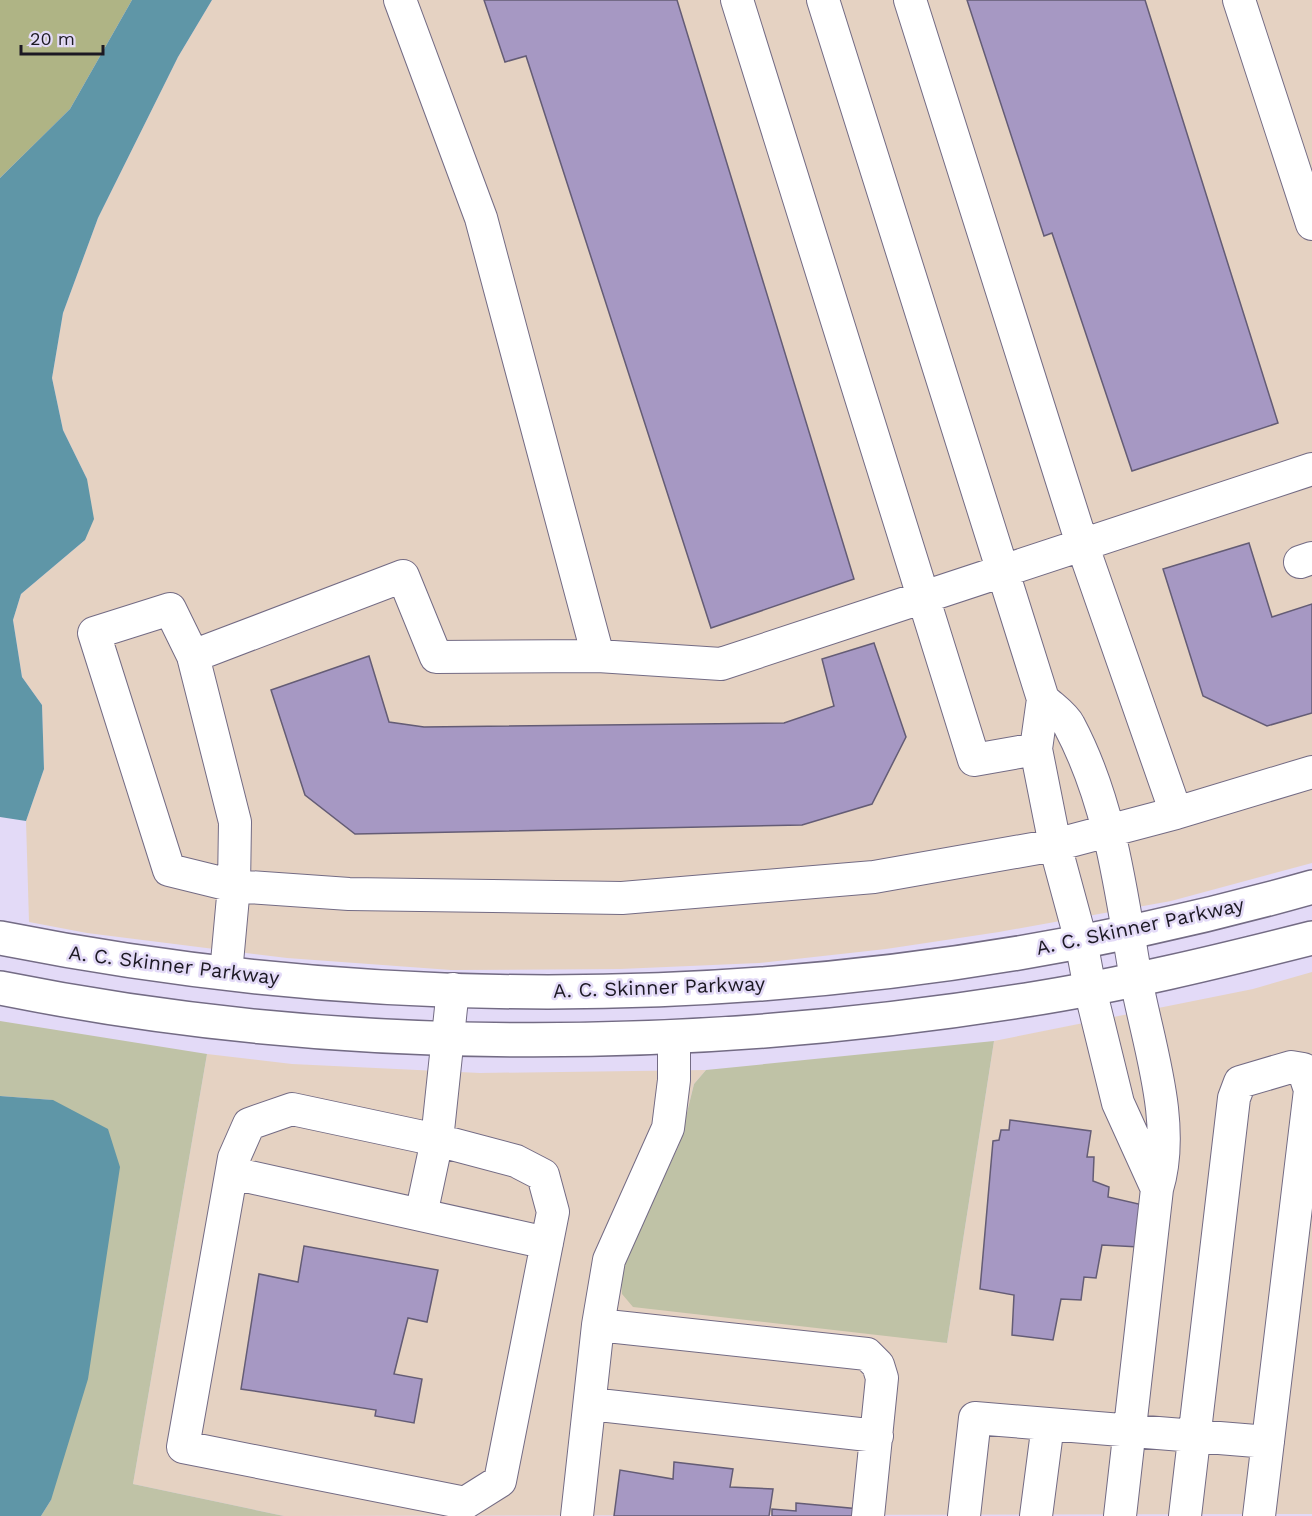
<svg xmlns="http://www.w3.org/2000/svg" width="1312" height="1516" font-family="'Work Sans',sans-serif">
  <rect width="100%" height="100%" fill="#e3daf7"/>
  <!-- commercial -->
  <path fill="#e5d2c2" d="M212,0H1312V863L1171,901L999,932L886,949L759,963L620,969L451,970L287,958L87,933L29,922L26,821L44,769L42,705L22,677L13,620L21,594L85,540L87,479L63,430L52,378L63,313L98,218L178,57Z
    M1312,972V1514L284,1516L133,1484L207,1054L292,1064L480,1073L706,1070L694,1084L679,1145L620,1272L947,1343L994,1041L1253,989Z"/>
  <!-- green -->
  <path fill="#bfc2a6" d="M0,1021L207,1054L133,1484L284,1516H41L51,1500L52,1100L0,1096Z
    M994,1041L947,1343L633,1307L622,1294L620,1272L679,1145L694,1084L706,1070Z"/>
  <!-- forest -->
  <path fill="#afb485" d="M0,0H132L70,109L0,178Z"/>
  <!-- water -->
  <path fill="#5f96a7" d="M132,0H212L178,57L98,218L63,313L52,378L63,430L87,479L94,519L85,540L21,594L13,620L22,677L42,705L44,769L26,821L0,817V178L70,109Z
    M0,1096L53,1100L108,1129L120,1167L88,1379L51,1500L41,1516H0Z"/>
  <!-- building -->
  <path fill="#a698c3" stroke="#645c75" stroke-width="1.5" d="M484,0H677L854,579L711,628L526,56L505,62Z
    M967,0H1145L1278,423L1132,471L1052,233L1044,236Z
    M1249,543L1272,617L1312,604V713L1267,726L1203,696L1163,569Z
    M874,643L906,737L872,804L802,825L355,834L305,795L271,690L369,656L389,722L424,727L784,723L834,706L822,659Z
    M1010,1120L1091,1131L1087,1157H1094L1093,1181L1109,1187L1108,1197L1143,1205L1139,1247L1102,1245L1096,1278L1084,1277L1081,1300L1061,1299L1053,1340L1012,1335L1014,1295L980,1289L993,1141L999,1140L1001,1130H1009Z
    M304,1246L438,1270L427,1322L408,1318L394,1374L422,1379L414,1423L375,1416L376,1410L241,1389L259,1274L298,1282Z
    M674,1462L733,1469L730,1487L773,1489L769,1516H614L620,1470L673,1479Z
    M796,1503L860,1509V1516H772V1509L796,1511Z"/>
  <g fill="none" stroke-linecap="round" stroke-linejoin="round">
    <!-- minor casing -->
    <g stroke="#736b84" stroke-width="34">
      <path id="minor" d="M737,0L974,760L1036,749
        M823,0L1043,699L1036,749L1055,845L1081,941L1090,989L1118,1103L1157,1189
        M910,0L1082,544L1176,813L1312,772
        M1239,0L1312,224
        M1300,562L1312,558
        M193,656L235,822L234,886L349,894L622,898L874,877L1055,845L1176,813
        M598,656L721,664L1312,469
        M1043,699C1051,707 1064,715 1069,725C1111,804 1121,892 1136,979C1148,1044 1177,1124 1157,1189L1120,1516
        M226,973L234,886L169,870L94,633L170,609L193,656L403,576L436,657L598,656L481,218L400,0
        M232,1173L547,1243
        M421,1215L437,1140L516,1161L543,1175L553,1212L500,1481L465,1503L183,1447L234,1158L249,1124L292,1109L437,1140L453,989
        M598,1325L867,1354L878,1365L882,1378L868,1516
        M590,1404L877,1436
        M577,1516L598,1325L609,1260L668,1128L674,1080V1038
        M964,1516L975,1418L1268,1442
        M1036,1516L1048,1424
        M1185,1516L1234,1098L1240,1082L1291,1067L1303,1069L1310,1090L1259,1516"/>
    </g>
    <!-- major casing -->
    <g stroke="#736b84" stroke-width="36">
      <path id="major" d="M0,938C431,1024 889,1007 1312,887
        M0,988C338,1056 686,1054 1026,1000C1122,985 1217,962 1312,938"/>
    </g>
    <!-- minor -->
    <use href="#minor" stroke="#fff" stroke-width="32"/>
    <!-- major -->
    <use href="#major" stroke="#fff" stroke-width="33"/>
  </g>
  <g text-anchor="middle" stroke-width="5" stroke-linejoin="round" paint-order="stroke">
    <!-- street labels -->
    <g font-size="20" fill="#1c1923" stroke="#e3daf7">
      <text transform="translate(1140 926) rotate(-12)" y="7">A. C. Skinner Parkway</text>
      <text transform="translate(174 965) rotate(7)" y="7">A. C. Skinner Parkway</text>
      <text transform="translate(659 987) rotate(-2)" y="7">A. C. Skinner Parkway</text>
    </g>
  </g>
  <!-- scale -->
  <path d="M21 45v9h82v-9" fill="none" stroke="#1c1923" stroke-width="3"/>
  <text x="30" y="45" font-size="18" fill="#1c1923" stroke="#e3daf7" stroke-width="4.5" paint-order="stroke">20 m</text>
</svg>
